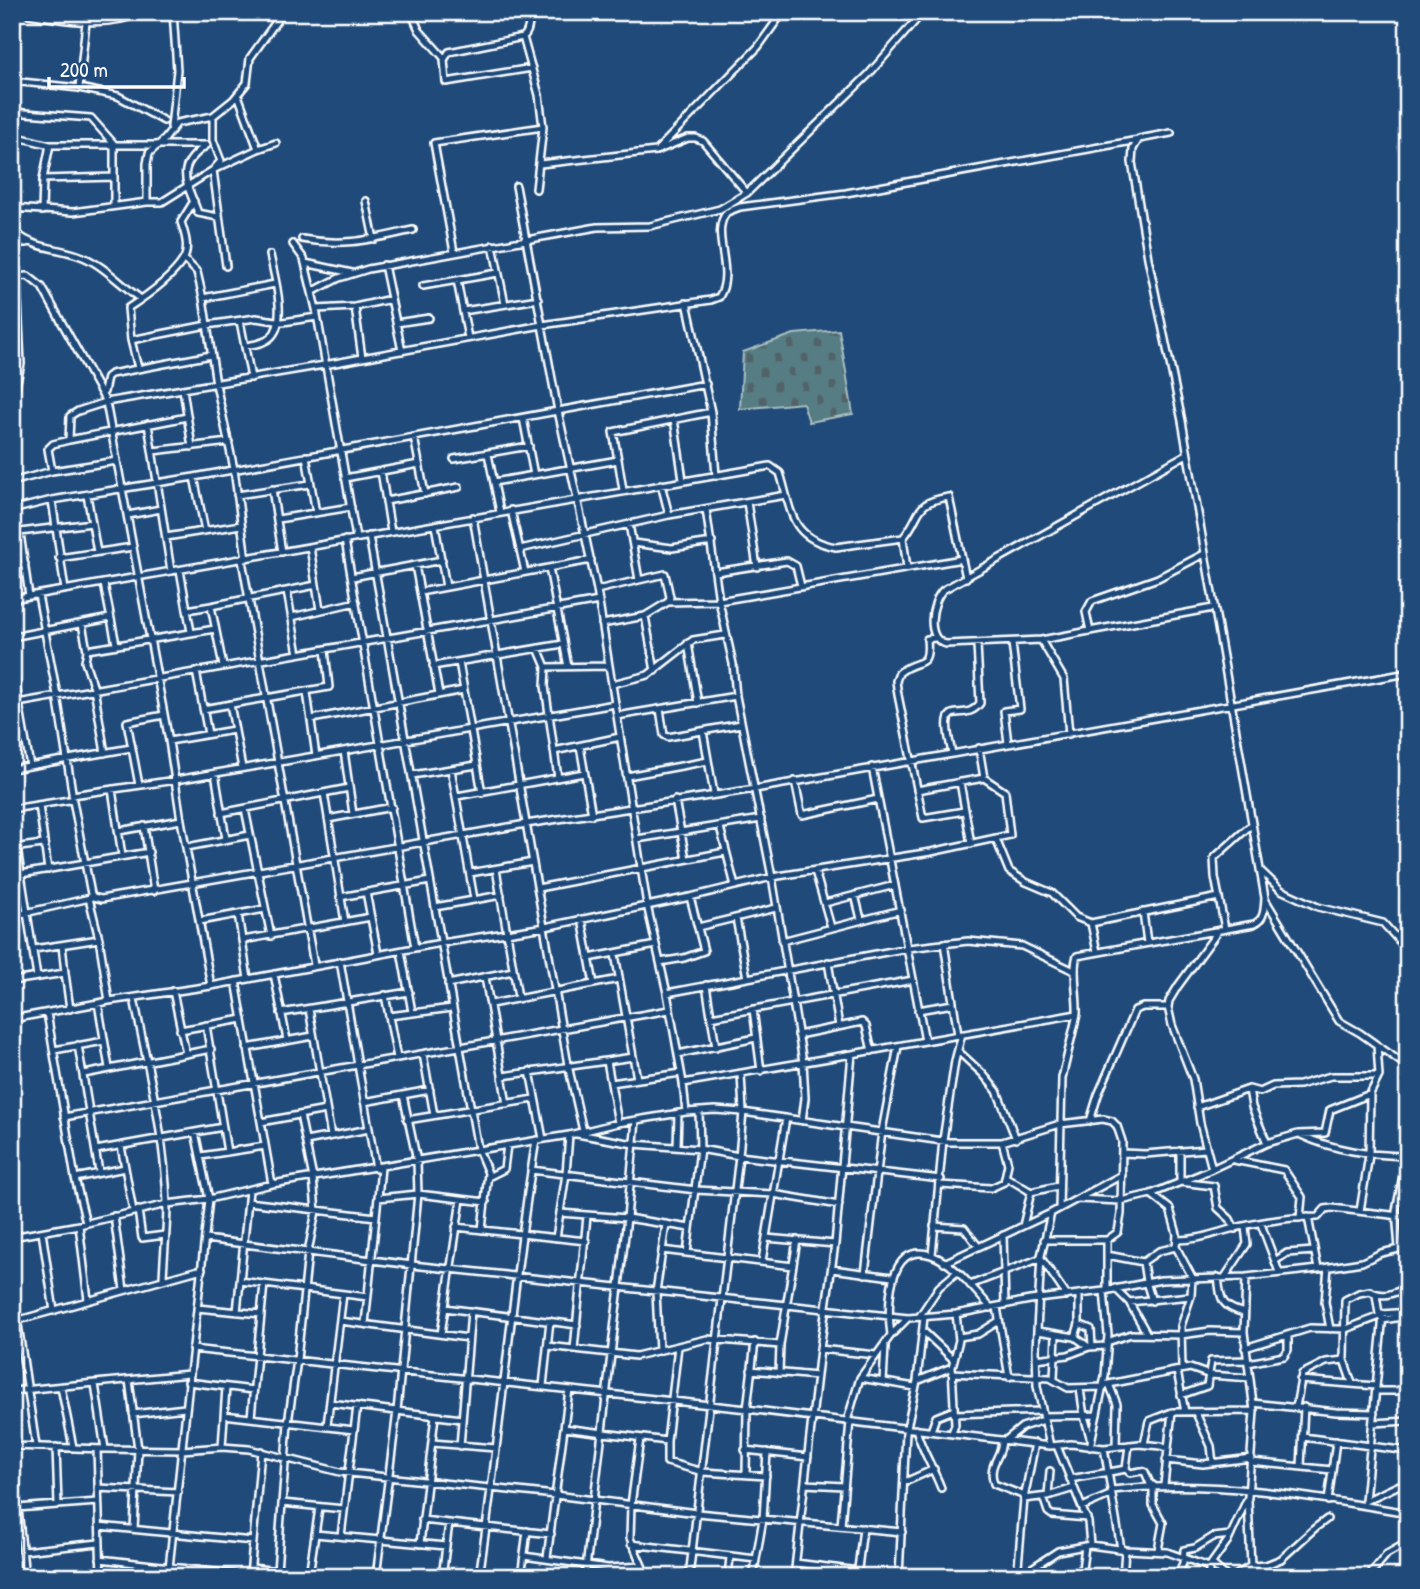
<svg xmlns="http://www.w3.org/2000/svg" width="1420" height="1589" font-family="'Patrick Hand',sans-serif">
  <defs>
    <pattern id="cemetery-stones" width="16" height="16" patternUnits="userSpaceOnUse" patternTransform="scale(1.75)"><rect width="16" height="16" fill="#567d83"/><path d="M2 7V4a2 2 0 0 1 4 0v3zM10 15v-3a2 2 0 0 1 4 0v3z" fill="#516468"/></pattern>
  </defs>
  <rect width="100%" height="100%" fill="#1f4a7a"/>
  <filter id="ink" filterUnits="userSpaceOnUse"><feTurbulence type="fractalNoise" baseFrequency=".0143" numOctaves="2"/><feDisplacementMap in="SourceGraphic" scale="14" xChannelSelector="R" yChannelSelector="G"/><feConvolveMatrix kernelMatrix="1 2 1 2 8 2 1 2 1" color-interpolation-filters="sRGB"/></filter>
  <g filter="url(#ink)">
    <!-- cemetery -->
    <path fill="url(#cemetery-stones)" stroke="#aabec1" stroke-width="2" d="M839,330L853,414L809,422L803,403L740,409L743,352L794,334Z"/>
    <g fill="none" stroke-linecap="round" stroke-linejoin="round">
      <!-- street casing -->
      <g stroke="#fff" stroke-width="10">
        <path id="street" d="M411,12L419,30L444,58
          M28,14C68,20 105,29 143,12
          M86,22L79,88L118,96L164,121
          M523,37L539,95L543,127L536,189
          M532,68L446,82L444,60L449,52L523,37C531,31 527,21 532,12
          M12,81L79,88
          M238,95L258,149
          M12,112L91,118L114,144V206
          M213,116V140L221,161L213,170L226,266
          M171,127L177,70L173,12
          M22,138L50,145H207
          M207,145C173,168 187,182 198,213L218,217
          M658,149L758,47L783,12
          M540,164L656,151L688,138H696L703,141L747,193
          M43,179L114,177
          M516,186L558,411L597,590L647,905L667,993L683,1083L686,1112
          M366,201L374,239
          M147,202V164L149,153L165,139L177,123L213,116L233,100L247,83L250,58L283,12
          M12,208L73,212L147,202H162L213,170L258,149L276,143
          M14,208L16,233C36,250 60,247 83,257C105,266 122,286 141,299
          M42,211L43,179L50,145
          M302,239C345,247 371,239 413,230
          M12,243H27
          M293,244L304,259L316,309L356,538
          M493,245L505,304
          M454,252L434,143L543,127
          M184,259L197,272L203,298L216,384L234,469L246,559
          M305,263L352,273
          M384,265L402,351
          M12,277L28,276L42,287L106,402L169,741L181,820L211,986
          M457,280L468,338
          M423,286L498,273
          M312,292L339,278L368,269L597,227L650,226L720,209L747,193L869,74L923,12
          M203,298L275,284
          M685,303L688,307L711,412L716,476
          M355,307L362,358
          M316,309L355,307L391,299
          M463,311L538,299
          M240,321L251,378
          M396,323L429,318
          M131,340L207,325L256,318L283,322L317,317
          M245,346C254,344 264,344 271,337C288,321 274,275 270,255
          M138,368L131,340L128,308C145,297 172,278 183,260C190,249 185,234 181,222L194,201
          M183,389L192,447
          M104,392L107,377L111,374L211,355
          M12,405L21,364L17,277
          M523,418L534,475
          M674,419L683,480
          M148,424L171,571
          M414,437L425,494
          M69,440L187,417
          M153,451L229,442
          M488,454L500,512
          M1187,454L943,590C931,602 925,639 946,644L1041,640L1213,608
          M306,456L316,513
          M454,459L529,446
          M618,459L623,490
          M52,471L117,461
          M381,471L391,532
          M194,477L205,531
          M345,478L419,464
          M12,482L52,471L48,449L53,444L69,440L70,416L78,411L106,402L324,365L542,325L711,300L719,297C736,270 709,233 727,212L740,207L846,193L1138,140
          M494,482L618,460L613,432L711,412
          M661,484L669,515
          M272,489L282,552
          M87,495L97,552
          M237,495L310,484
          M52,500L65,590
          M386,501L459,487
          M747,502L757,567
          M706,509L719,601L733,664L736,696L772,877L803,1062L805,1098L802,1121
          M12,510L52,500L194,477L706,384
          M511,510L525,572
          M128,515L161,509
          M473,517L568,1065L583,1131
          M278,519L351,507
          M629,524L639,580L665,574L670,597L668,602
          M435,525L446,587
          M12,533L92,523
          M20,533L29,596
          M369,536L478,1149L488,1173L482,1230
          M166,537L241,525
          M903,538L907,568
          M345,540L415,948
          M633,543L672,548L712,542
          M310,547L320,610
          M520,549L669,515L786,495
          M59,558L133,547
          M242,560L314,965
          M415,565L439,694
          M12,567L25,564
          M549,568L568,667
          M180,570L191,632
          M716,572L787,561L796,566L801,586
          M352,577L442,560
          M104,584L116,644
          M597,590L639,580
          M287,591L298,654
          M420,592L591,560
          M38,595L57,695L73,798
          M12,599L770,466L780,473C792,511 789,538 836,547L903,538C923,515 912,502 949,497L966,578
          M211,606L316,585
          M187,610L211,606L223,666
          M645,616L655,671
          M292,617L356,602
          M82,624L87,650L85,662L94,688L105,753
          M602,624L645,616L668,602L719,601L962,559
          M1090,631L1086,612L1092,601L1158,578L1204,554
          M12,637L110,618
          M935,638L927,639C930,671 918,657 899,673L896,681L898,695L923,818L964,811
          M1041,640L1064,679L1069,734
          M688,643L698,703
          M538,648L546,667L545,686L558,778
          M87,650L215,629
          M459,662L482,793
          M12,663L30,766
          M433,666L563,644
          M546,667L609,666
          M196,671L208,734
          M612,684L648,675L693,640L725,635
          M307,692L316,756
          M12,704L599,601
          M230,704L242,768
          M203,709L329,687L325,650
          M660,709L664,735L668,737L741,724
          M617,716L736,696
          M312,719L464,690
          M703,731L714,794
          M12,741L25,739
          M169,741L234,730
          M1008,743L1004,711L1020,709L1012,643
          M580,746L592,815
          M979,748L984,778
          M344,751L353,814
          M554,751L620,737
          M952,753C937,690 963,727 980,703L977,644
          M872,767L925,1041
          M12,769L131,748
          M451,769L474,899
          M215,773L226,839
          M412,775L477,765
          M627,776L708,761
          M795,781L802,815L878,799
          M960,782L971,844
          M139,785L127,722L164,715
          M112,789L122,856
          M324,793L345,922
          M72,795L176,780L615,704
          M457,796L584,773
          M675,800L686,859
          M39,805L48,870
          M12,809L69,800L73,801L91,894L93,897L101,899L526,824L755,789L1408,673
          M245,809L271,936
          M221,813L349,788
          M328,819L392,807
          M144,826L154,891
          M720,827L735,886
          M119,831L181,820
          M637,839L761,819
          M996,839L1009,871L1026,882L1052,893L1076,917L1091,923L1219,897
          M187,847L250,835
          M12,848L43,844
          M17,848L37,977
          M496,869L518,997
          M815,871L831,927
          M1261,871L1281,890L1318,907L1383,923L1408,951
          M470,873L533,862
          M21,874L149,852
          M538,888L725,852
          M366,892L378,954
          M855,895L861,919
          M340,897L430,881
          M89,898L99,939L109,1001
          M1265,899L1339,1021L1360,1033L1377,1045L1379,1076L1370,1094L1369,1155L1360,1211
          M825,903L895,885
          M435,907L501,895
          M1143,912L1147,943
          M238,914L248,979
          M12,916L90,898
          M736,918L747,978
          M582,919L594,984
          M200,921L265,909
          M1091,923L1097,952
          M698,927L776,908
          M1225,929L1215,877L1214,858L1251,825
          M243,940L371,917
          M782,941L901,910
          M944,943L958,1035
          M62,945L65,973
          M34,949L99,939
          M401,951L412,1012
          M615,954L637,1079
          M589,958L656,945
          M340,961L376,1169
          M660,962L684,958L704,951L690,897
          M828,962L839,1026
          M274,974L287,1040
          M485,977L507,1104
          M12,981L65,973L70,1009
          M236,981L272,1184
          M448,984L513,971
          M706,985L716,1047
          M173,991L186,1054
          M667,993L908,948L968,941L1022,946L1074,971
          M385,995L397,1058
          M134,998C147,1065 165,1134 167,1204C167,1228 164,1254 163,1278
          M98,1003L109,1068
          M491,1004L619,979
          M309,1009L331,1136
          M753,1009L761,1071
          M918,1010L953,1004
          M47,1013L75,1178L86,1223
          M281,1013L409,992
          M389,1016L452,1008
          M711,1017L913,980
          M12,1019L109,1001L211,986L441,943L545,927L690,897L772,877L931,852L1010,835L1005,792L984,778L917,790
          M206,1025L227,1152
          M180,1030L243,1019
          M798,1035L862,1022L866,1026L872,1051
          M78,1045L99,1172
          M1377,1045L1408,1067
          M247,1048L313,1036
          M54,1050L104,1041
          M958,1051L983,1074L997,1091L1016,1139
          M423,1054L434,1115
          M678,1054L756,1038
          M607,1061L618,1123
          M530,1071L543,1139
          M84,1074L211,1049
          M503,1076L633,1057
          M611,1083L681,1073
          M683,1083L852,1054
          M1249,1089L1252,1107L1267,1143
          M364,1102L430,1090
          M1197,1107L1249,1089L1260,1092L1273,1086L1299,1085L1331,1076H1379
          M64,1117L669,1010
          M407,1120L534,1099
          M1090,1121L1098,1095L1135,1010L1143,1007H1168
          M261,1122L326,1110
          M577,1134L634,1144L700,1149L739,1156L941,1179
          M1301,1135C1335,1151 1370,1155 1407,1156
          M306,1141L369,1129
          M121,1146L133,1211
          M677,1147L678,1113
          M96,1150L223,1127
          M1180,1151V1182L1214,1186L1218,1208L1230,1219L1235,1229
          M1122,1153L1145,1154L1206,1149
          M201,1156L265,1146
          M1234,1160L1284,1170L1302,1197L1300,1218
          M1212,1169L1200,1123L1193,1079L1172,1025L1168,1007L1169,1001L1178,986L1219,930
          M531,1170L696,1190L773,1194L839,1205
          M488,1177L504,1169L507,1145
          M1006,1177L1031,1192L1058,1186
          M75,1178L125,1168
          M940,1185L991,1188L1004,1182L1008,1164L1002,1142
          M1151,1194L1201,1174L1267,1143L1298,1134L1325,1133L1330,1110L1370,1094
          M378,1198L418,1194L486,1202
          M1078,1199L1121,1201L1151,1194L1170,1209L1177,1234L1176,1247L1192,1277L1191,1296L1181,1326L1182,1369
          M248,1202L376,1217
          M1059,1209L1062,1078L1077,1014
          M138,1210L142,1238L165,1235
          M560,1213L627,1218L690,1228
          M114,1216L124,1290
          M1308,1217L1318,1269
          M1261,1224L1279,1272
          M79,1225L88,1300
          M934,1226L964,1228L978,1246
          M1023,1226L1031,1192
          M456,1227L586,1241
          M42,1232L54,1311
          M1003,1235L1005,1305
          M12,1237L79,1225L167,1204L209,1199L272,1184L569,1135L618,1123L686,1112L715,1110L743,1112L949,1142H1002L1060,1124L1103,1119L1112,1121L1117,1126L1122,1141L1121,1214L1118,1232L1107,1240H1044
          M556,1238L566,1174L569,1135
          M766,1238L835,1244
          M205,1239L412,1265L908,1318L956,1314L1030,1300L1104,1291L1161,1280L1246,1277L1318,1269L1362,1262L1381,1253L1408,1247
          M1107,1240V1290
          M1177,1240C1199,1240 1211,1234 1231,1229C1259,1222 1289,1217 1318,1217L1325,1209L1332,1208L1408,1217
          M1399,1249L1396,1211L1407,1155
          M662,1250L793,1266
          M687,1253L700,1149L699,1111
          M932,1255L943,1140L955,1061L962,1034
          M1107,1255L1143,1262L1159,1251L1176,1247
          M762,1261L786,1118
          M1275,1261L1287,1253L1314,1251
          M1143,1262L1146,1282L1152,1301
          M944,1263L1051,1213L1122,1175
          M1328,1267L1325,1302L1330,1329
          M832,1269L892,1277
          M865,1274L882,1131L898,1046
          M1218,1277C1221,1300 1220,1306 1244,1313
          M1225,1277L1247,1244L1245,1227
          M240,1281L368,1297
          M12,1284L36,1446
          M970,1285L1041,1258L1067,1296
          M1115,1288L1129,1302L1147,1334
          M1129,1302L1191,1296
          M997,1307L1009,1377
          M197,1308L261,1314
          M445,1308L577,1325
          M237,1312L249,1190
          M1382,1314L1408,1312
          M919,1317L939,1287L957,1272
          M1383,1320L1408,1316
          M340,1321L468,1338
          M12,1322L202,1269
          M365,1324L381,1168
          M1079,1324L1091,1329L1092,1347
          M923,1331L954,1360
          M1038,1331L1075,1337L1089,1347
          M441,1334L461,1199
          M891,1335C887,1310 887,1240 931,1255C955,1263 974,1290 991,1308
          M959,1337L978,1334L999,1321
          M1075,1337L1079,1324V1294
          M1107,1342L1131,1334L1181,1335L1210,1331L1244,1332
          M548,1346L636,1356L707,1339L780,1345
          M678,1346L667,1441V1462L703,1472L766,1476
          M1245,1348L1310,1328L1346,1329L1383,1315
          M192,1349L747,1409L1050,1446L1071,1444L1104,1448L1139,1444L1161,1446L1168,1449
          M574,1349L587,1216
          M820,1349L876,1355
          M659,1351L656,1292L666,1224
          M1036,1359L1068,1355L1089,1347L1106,1346
          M1248,1363L1284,1356L1288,1350V1336
          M751,1370L817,1376
          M1177,1371L1185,1412
          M779,1373L780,1345L797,1240
          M952,1373L1050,1378L1068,1388L1104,1387
          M860,1378L915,1387
          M1054,1378L1056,1335
          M129,1380L138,1449L134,1529
          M1300,1380L1376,1386
          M917,1381L952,1367
          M188,1382L253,1390
          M883,1382L885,1346
          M1352,1383L1344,1360L1345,1300L1359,1293L1370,1291C1383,1299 1395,1293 1408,1287
          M95,1384L105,1449
          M1109,1384L1117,1404L1116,1446
          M1104,1385L1190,1368L1210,1375L1250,1378
          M543,1386L550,1321
          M61,1387L73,1447
          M1080,1389L1084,1416L1090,1437
          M12,1391L189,1374
          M1376,1391H1397L1408,1384
          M1181,1395L1207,1386L1211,1361L1247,1360
          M330,1403L462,1419
          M1253,1403L1336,1412L1374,1413
          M1296,1407L1302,1374L1326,1362L1344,1360
          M1196,1413L1211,1446L1213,1463
          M133,1414L185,1408
          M954,1414L1041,1411
          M224,1415L354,1430
          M1043,1416L1097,1415
          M251,1417L264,1284
          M847,1421L860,1378L891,1335L908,1318
          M1373,1423L1408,1421
          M327,1425L343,1294
          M564,1428L667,1441
          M916,1429C921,1449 933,1467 941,1488
          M931,1431L936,1417L954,1410
          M952,1433L955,1425L952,1367L959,1340L956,1314
          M1303,1437L1408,1451
          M640,1439L631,1505L630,1538L647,1577
          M1002,1440C1002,1458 987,1463 994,1484L1025,1496
          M1006,1440L1022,1427L1044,1420
          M432,1443L496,1448
          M1144,1444L1149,1421L1172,1412L1254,1411
          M12,1446L105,1449L182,1450L222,1447L249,1449L340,1472L555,1495L697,1513L902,1532
          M460,1446L471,1311
          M1050,1446L1037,1386L1036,1349L1041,1256L1051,1213
          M1057,1446L1088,1522L1090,1545
          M56,1447L58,1505
          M222,1447L226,1387
          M1090,1447L1105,1376L1108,1335L1104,1291
          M1104,1448L1121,1549
          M97,1449L101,1577
          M12,1450L25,1577
          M745,1450L808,1457
          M1166,1460L1203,1464L1251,1458
          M1251,1462L1332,1470
          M1301,1467L1304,1407
          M1126,1469L1129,1445
          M746,1474L747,1409L755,1342
          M1070,1479L1126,1469L1130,1473L1141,1471L1145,1472L1151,1486
          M905,1482L934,1469
          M805,1484L844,1486
          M1153,1485V1505L1163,1523L1158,1550
          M1164,1485L1172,1412
          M98,1488L178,1492
          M1112,1490C1210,1479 1310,1496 1408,1513
          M1048,1496L1050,1471
          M1043,1497L1048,1512L1052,1515L1087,1518
          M1024,1499L1048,1496L1074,1488
          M1248,1500L1251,1566L1248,1577
          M1328,1501L1336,1441
          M1365,1501L1383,1315L1379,1314L1376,1295
          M1365,1501L1408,1481
          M282,1503L344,1509
          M1082,1507L1112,1494
          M17,1508L98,1502
          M422,1520L551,1534
          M99,1526L253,1541
          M841,1526L850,1421
          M315,1534L446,1546
          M341,1536L357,1406
          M420,1544L435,1416
          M631,1544L756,1559
          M23,1551L99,1543
          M524,1556L608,1568L642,1566
          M547,1558L569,1390
          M100,1559L250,1576
          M796,1563L858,1571
          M1212,1564L1227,1577
          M251,1568L336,1577
          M277,1571L288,1423L297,1360L308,1252L316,1211L313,1178L300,1115
          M309,1575L319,1508
          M250,1576L261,1451
          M168,1577L209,1199L195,1132
          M376,1577L397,1411L418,1194L417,1161L403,1095
          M442,1577L449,1523
          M479,1577C501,1432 512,1285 536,1140
          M521,1577L527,1531
          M585,1577L627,1218L636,1120
          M689,1577L739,1156L743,1112L741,1074
          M728,1577L730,1557
          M753,1577L763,1519L767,1452
          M794,1577L820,1349L835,1244L852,1054L1077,1014C1078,999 1072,967 1077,956L1254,924C1265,919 1264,909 1265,898L1182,421L1148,258L1132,162L1133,149L1139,139L1171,133
          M857,1577L863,1528
          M899,1577L906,1432L917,1381L924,1317
          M1017,1577L1024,1499L1035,1443
          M1018,1577L1058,1551L1090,1545L1127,1550L1167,1552L1209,1567
          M1081,1577L1085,1546
          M1123,1577L1125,1550
          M1177,1577L1183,1563L1184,1550L1195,1548L1213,1537L1231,1535
          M1209,1577V1567L1229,1539L1248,1497L1254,1411L1244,1332L1246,1277
          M1233,1577L1251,1566L1266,1565L1281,1559L1315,1528L1327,1519
          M1368,1577L1387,1554L1408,1542"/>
      </g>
      <!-- street -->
      <use href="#street" stroke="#1f4a7a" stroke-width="5"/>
    </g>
  </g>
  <!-- margin -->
  <rect width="1420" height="1589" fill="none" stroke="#1f4a7a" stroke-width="42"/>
  <rect x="21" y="21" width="1378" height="1547" fill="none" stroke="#fff" stroke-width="2.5" filter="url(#ink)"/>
  <!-- scale -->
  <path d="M49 77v10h135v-10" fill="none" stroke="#ffffff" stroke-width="3.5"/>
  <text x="60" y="77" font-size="21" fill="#ffffff" stroke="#1f4a7a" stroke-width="5" paint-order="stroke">200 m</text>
</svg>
